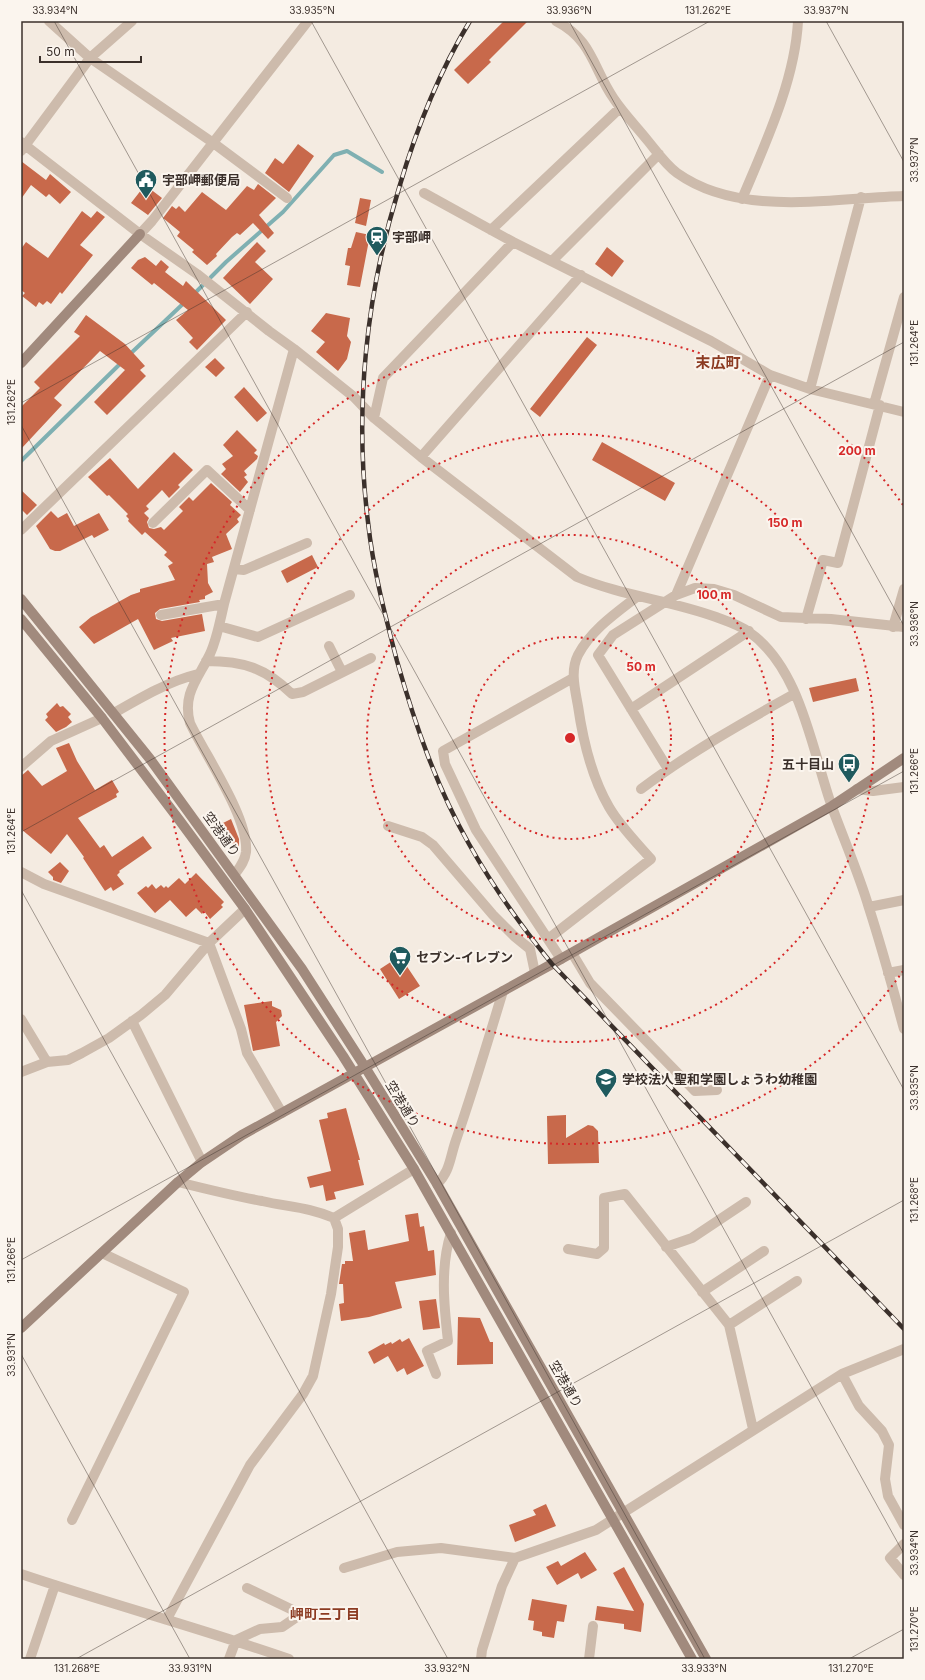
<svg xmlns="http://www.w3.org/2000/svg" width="925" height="1680" font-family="Inter,'Noto Sans JP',sans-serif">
  <rect width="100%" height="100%" fill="#f4ebe1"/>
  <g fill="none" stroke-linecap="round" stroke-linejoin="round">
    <!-- stream -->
    <path stroke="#7fb0b2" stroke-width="4" d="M211,277L226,262L283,212L334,155L347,151L382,172
      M194,294L205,283
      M128,356L186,301
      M21,461L122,362"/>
  </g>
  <!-- building -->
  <path fill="#c8694b" d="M504,21H528L489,60L491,62L468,84L454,70Z
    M298,144L314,156L289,192L265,173L275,158L283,164Z
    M21,161L46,180L50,174L71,192L60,204L49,194L46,197L31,185L21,199Z
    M258,184L276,198L259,215L274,233L268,239L253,223L240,235L237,233L232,237L216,254L217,256L207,265L192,252L194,250L177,236L180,232L163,218L172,206L176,209L179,206L185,212L202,192L226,210L247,186L254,190Z
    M145,185L162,198L148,215L131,203Z
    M360,198L371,200L366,226L355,223Z
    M82,211L91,218L97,211L105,217L80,245L93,255L62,294L60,292L51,304L47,301L43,305L39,302L36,307L22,296L25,293L21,290V249L26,242L48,258Z
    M356,232L370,235L360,287L347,285L350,266L345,265L348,248H351Z
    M257,242L266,251L255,262L273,279L250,304L223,278Z
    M607,247L624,261L612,277L595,264Z
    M145,257L156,266L161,260L169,267L165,272L183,286L186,281L226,320L197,350L189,342L193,338L176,320L188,310L154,283L152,285L131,268L138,260Z
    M326,313L350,318L347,336L351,342L347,359L338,371L316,352L325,342L311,331Z
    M86,315L125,344L145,366L140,370L146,376L107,415L94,402L125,370L100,351L54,398L62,405L21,449V407L40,388L34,382L80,336L74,332Z
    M587,337L597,345L540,417L530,409Z
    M215,358L225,368L216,377L205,367Z
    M244,387L267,413L257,422L234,397Z
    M237,430L257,450L254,453L258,456L257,459L244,471L247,475L244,477L248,482L240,492L221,474L226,469L222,464L233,456L223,445Z
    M602,442L675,483L665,501L592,460Z
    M174,452L193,470L178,485L180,487L169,498L162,490L146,506L149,509L144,513L149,518L147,522L149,528L154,529L161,527L164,530L183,511L179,507L189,497L193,501L211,483L232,502L230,505L241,515L237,519L239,522L226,534L232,549L212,557L214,562L207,564L208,583L213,592L205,596V599L199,600L200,602L160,609L155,613L156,619L162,621L202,614L205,631L171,638L173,641L154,650L138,619L94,644L79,627L91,617L131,595L140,592V589L175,580L168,566L173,563L164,555L167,552L145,532L142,535L128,521L129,519L126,516L128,514L109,495L107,496L88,477L110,458L138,489Z
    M21,490L37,505L27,515L21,509Z
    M51,511L58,518L67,513L74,526L99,513L109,530L94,538L92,535L60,551H55L50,549L36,526Z
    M312,555L318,567L287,583L281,571Z
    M856,678L859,691L813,702L809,688Z
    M57,703L60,707L63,706L71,714L68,717L72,722L66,727L56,732L45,720L48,717L46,714Z
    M69,743L77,761L95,790L112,780L119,792L116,794L117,797L78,818L100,848L104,845L112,857L143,836L152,848L119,871L120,872L117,875L124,884L113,891L111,887L105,891L83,858L84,857L67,834L51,854L21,829V776L28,770L42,786L67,771L56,748Z
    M231,819L239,839V853L219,825Z
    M60,862L69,871L61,883L53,880V877L48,872Z
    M196,873L224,902L221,905L223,907L210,919L204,911L202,914L196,908L186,917L170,900L155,913L137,893L146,886L148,888L152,884L156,889L161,885L164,888L166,886L168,888L179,878L185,884Z
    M400,956L420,986L399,999L380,969Z
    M272,1001V1006L281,1010L282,1016L276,1022L280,1046L253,1051L244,1005Z
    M346,1108L360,1160H358L364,1185L334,1192L336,1199L326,1201L323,1185L310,1188L307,1177L331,1171L319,1120L328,1118L327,1113Z
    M566,1115V1138L588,1125L593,1126L598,1131L599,1163L548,1164L547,1116Z
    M418,1213L420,1227L424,1226L428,1251L434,1250L436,1275L395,1282L402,1308L369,1317L341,1321L339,1304L344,1303L343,1284H339L342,1264H345V1261H353L349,1233L365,1230L368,1250L409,1241L405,1215Z
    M436,1299L440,1328L423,1330L419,1301Z
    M458,1317L480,1318L490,1342H493V1364L457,1365Z
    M409,1338L424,1366L407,1375L404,1368L397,1372L388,1356L374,1364L368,1352L384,1343L385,1345L391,1342L392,1344L400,1339L402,1342Z
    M546,1504L556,1526L515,1542L509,1525L536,1515L533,1510Z
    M585,1552L597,1570L581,1579L578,1573L557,1585L546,1567L558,1561L561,1566Z
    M624,1567L644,1604L641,1632L624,1629V1624L595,1620L597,1606L634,1611L613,1573Z
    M532,1599L567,1605L564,1622L557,1621L554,1638L542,1636V1632L533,1630L534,1621L528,1620Z"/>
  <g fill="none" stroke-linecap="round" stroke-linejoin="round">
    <!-- street -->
    <path stroke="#cdbbac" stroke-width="10" d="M49,21L90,58L212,142L287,198
      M556,21C593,40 593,69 614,99C624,114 637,127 648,141C657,152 666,165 677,173C740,218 832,198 904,196
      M21,142L140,234L197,274L269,331L294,349L354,397L374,418L421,457L577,577C622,596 670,600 716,617C727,621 740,625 749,632C801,668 812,751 832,807C844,840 859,874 869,908C882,948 893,989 904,1029
      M21,151L90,58L132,21
      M424,193L513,242L711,341L770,375L810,389L904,412
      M742,199C765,144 795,81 798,21
      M491,230L620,108
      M140,234L152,221L308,21
      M552,261L659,154
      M810,389L861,197
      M874,404L904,297
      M374,418L383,378L513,242
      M421,457L581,275
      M153,523L207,470L250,510
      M21,530L247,312
      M234,569L244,570L307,543
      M676,595L770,375
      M161,615L224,604
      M806,619L823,560L838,563L880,405
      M219,626L258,637L350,595
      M893,627L904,589
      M329,646L342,672
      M206,661C244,661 265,668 292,694L303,692L371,658
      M631,709L749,631
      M114,713C140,698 169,681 198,674
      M21,767L51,741L102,718
      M668,769L598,655L613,635L676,595L695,588L714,589L734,595L781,617L831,619L904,627
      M641,789C689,753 742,723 794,694
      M857,789L873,791L904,787
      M388,826L422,837L433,845L493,915L514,936L530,949L535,973
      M21,872L44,884L209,943L241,1029L247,1053L282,1113
      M235,874C240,867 245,861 246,852C249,818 205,755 190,723C182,694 198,679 210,654C217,639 220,621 224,604L294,349
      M869,907L904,900
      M548,939L651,859C636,842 620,826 609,807C591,776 583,741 578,706C575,689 570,671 578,655C591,630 616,613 638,596
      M572,953L590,983L695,1091L717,1090
      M561,959L476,830L445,764L443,751L573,678
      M888,973L904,970
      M21,1019L47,1062
      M132,1021L202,1162
      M21,1072L47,1062L68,1060L82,1053L109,1038L141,1015L165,995L209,943L245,909
      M437,1184C450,1172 450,1157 456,1140C473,1091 488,1041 503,991
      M334,1218L414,1169
      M666,1247L692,1238L746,1202
      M568,1249L597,1254L604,1248V1198L625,1194L729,1325L753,1429
      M702,1292L764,1251
      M729,1325L797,1281
      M436,1374L427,1351L448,1341C444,1306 440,1267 451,1233
      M842,1374L859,1406L882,1431L889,1445L885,1479L888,1496L904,1525
      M72,1520L184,1292L102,1253
      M904,1544L890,1558L904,1575
      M344,1568L397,1552L441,1548L515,1558L596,1530L842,1374L904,1349
      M21,1574C110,1604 200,1628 289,1659
      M167,1619L250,1465L303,1394L313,1376L331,1294L338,1247V1229L334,1218C309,1207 288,1207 262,1201C234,1196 206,1189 178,1182
      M30,1659L55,1585
      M229,1659L236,1640L260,1629L282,1627L301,1614L247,1588
      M481,1659L482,1650L502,1586L515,1558
      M589,1659L593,1626"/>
    <!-- secondary -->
    <path stroke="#a18a7d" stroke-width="10" d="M21,363L140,234
      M21,599L150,759L302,969L365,1067L437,1184L706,1659
      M21,619L102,718L180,821L245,909L343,1056L414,1169L692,1659
      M21,1328L178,1182L202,1162L242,1135L552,964L832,806L904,758"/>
    <!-- rail casing -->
    <g stroke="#3b302b" stroke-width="4.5">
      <path id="rail" d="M470,21C439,72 416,130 399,188C366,295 354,410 368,522C373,569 385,615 397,661C415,724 436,786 469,844C493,887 521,926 552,964L904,1329"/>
    </g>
    <!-- rail -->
    <use href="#rail" stroke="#fbf5ee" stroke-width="3" stroke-dasharray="9" stroke-linecap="butt"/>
  </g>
  <!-- ticks -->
  <path fill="none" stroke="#3b302b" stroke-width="1" stroke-opacity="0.45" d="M54,21L904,1554M311,21L904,1090M569,21L904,626M826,21L904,162M21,403L710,21M21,425L705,1659M21,832L904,342M21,890L448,1659M21,1260L904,771M21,1354L190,1659M76,1659L904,1200M849,1659L904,1629"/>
  <!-- distance rings -->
  <g fill="none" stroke="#d62828" stroke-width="2" stroke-dasharray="2 4">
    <circle cx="570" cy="738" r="101"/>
    <circle cx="570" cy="738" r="203"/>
    <circle cx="570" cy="738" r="304"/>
    <path d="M903 971A406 406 0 1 1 903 505"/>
  </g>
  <!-- icons -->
  <defs>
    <g id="civic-pin" transform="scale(1.15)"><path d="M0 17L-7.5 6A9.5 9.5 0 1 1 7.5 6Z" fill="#1f5a5e" stroke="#fbf5ee"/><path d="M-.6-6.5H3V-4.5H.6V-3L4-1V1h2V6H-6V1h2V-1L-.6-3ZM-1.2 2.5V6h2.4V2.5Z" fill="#fff"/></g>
    <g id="station-pin" transform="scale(1.15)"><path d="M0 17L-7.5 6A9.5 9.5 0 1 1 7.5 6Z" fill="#1f5a5e" stroke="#fbf5ee"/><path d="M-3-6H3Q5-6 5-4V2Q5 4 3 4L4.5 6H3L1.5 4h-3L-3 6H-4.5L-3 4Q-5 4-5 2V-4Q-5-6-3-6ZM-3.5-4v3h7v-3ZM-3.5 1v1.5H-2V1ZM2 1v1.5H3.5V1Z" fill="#fff"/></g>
    <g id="bus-pin" transform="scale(1.15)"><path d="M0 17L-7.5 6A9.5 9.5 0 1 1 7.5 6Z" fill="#1f5a5e" stroke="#fbf5ee"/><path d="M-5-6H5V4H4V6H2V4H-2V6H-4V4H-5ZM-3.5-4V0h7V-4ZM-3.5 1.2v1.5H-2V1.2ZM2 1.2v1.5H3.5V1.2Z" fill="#fff"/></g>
    <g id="supermarket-pin" transform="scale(1.15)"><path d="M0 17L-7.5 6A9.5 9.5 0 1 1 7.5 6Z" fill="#1f5a5e" stroke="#fbf5ee"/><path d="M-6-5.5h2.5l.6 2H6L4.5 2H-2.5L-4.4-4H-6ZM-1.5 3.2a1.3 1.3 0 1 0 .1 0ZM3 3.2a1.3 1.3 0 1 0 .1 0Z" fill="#fff"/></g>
    <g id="school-pin" transform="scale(1.15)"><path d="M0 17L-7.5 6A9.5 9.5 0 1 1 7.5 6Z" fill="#1f5a5e" stroke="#fbf5ee"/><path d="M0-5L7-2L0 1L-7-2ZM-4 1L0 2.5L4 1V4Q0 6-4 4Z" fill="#fff"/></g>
  </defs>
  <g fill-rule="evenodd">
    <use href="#civic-pin" x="146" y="180"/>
    <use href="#station-pin" x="377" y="237"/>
    <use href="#bus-pin" x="849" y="764"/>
    <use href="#supermarket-pin" x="400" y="957"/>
    <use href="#school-pin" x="606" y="1079"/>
  </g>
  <g text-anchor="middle" stroke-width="4" stroke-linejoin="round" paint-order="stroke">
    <!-- poi labels -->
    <g font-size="13" font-weight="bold" fill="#3b302b" stroke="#fbf5ee" text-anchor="start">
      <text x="162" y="185">宇部岬郵便局</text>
      <text x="392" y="242">宇部岬</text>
      <text x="834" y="769" text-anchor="end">五十目山</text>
      <text x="416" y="962">セブン-イレブン</text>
      <text x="622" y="1084">学校法人聖和学園しょうわ幼稚園</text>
    </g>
    <!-- street labels -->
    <g font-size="13" fill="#3b302b" stroke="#fbf5ee">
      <text transform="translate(222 834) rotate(54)" y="5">空港通り</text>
      <text transform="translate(403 1104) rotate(59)" y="5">空港通り</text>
      <text transform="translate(566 1384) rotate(60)" y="5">空港通り</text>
    </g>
    <!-- neighbourhood labels -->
    <g font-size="14" font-weight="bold" fill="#8c3b22" stroke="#fbf5ee">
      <text x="325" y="1619">岬町三丁目</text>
    </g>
    <!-- quarter labels -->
    <g font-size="15" font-weight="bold" fill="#8c3b22" stroke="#fbf5ee">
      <text x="718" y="368">末広町</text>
    </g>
  </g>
  <circle cx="570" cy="738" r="6" fill="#d62828" stroke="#fbf5ee" stroke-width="2"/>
  <g font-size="12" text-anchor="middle" font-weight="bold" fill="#d62828" stroke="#fbf5ee" stroke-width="4" stroke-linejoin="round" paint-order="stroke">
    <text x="857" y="455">200 m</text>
    <text x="785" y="527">150 m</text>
    <text x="714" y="599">100 m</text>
    <text x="641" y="671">50 m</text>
  </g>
  <!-- border -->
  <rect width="925" height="1680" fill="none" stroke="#fbf5ee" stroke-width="44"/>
  <!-- scale -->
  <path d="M40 56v6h101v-6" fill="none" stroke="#3b302b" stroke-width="2"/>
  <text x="46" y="56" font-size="12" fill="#3b302b" stroke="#fbf5ee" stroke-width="3" paint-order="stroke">50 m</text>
  <rect x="22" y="22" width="881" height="1636" fill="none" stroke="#3b302b" stroke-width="1.5"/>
  <g font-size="10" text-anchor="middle" fill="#3b302b">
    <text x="55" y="14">33.934°N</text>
    <text x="312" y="14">33.935°N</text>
    <text x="569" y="14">33.936°N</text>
    <text x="708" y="14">131.262°E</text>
    <text x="826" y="14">33.937°N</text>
    <text transform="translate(914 160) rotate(-90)" y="4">33.937°N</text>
    <text transform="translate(914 343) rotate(-90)" y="4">131.264°E</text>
    <text transform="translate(11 402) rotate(-90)" y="4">131.262°E</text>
    <text transform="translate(914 624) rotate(-90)" y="4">33.936°N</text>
    <text transform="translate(914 771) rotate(-90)" y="4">131.266°E</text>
    <text transform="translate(11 831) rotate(-90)" y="4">131.264°E</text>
    <text transform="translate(914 1088) rotate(-90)" y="4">33.935°N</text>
    <text transform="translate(914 1200) rotate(-90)" y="4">131.268°E</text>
    <text transform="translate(11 1260) rotate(-90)" y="4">131.266°E</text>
    <text transform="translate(11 1355) rotate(-90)" y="4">33.931°N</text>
    <text transform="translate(914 1553) rotate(-90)" y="4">33.934°N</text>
    <text transform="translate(914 1629) rotate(-90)" y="4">131.270°E</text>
    <text x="77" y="1672">131.268°E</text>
    <text x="190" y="1672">33.931°N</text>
    <text x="447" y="1672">33.932°N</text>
    <text x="704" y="1672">33.933°N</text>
    <text x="851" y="1672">131.270°E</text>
  </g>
</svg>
